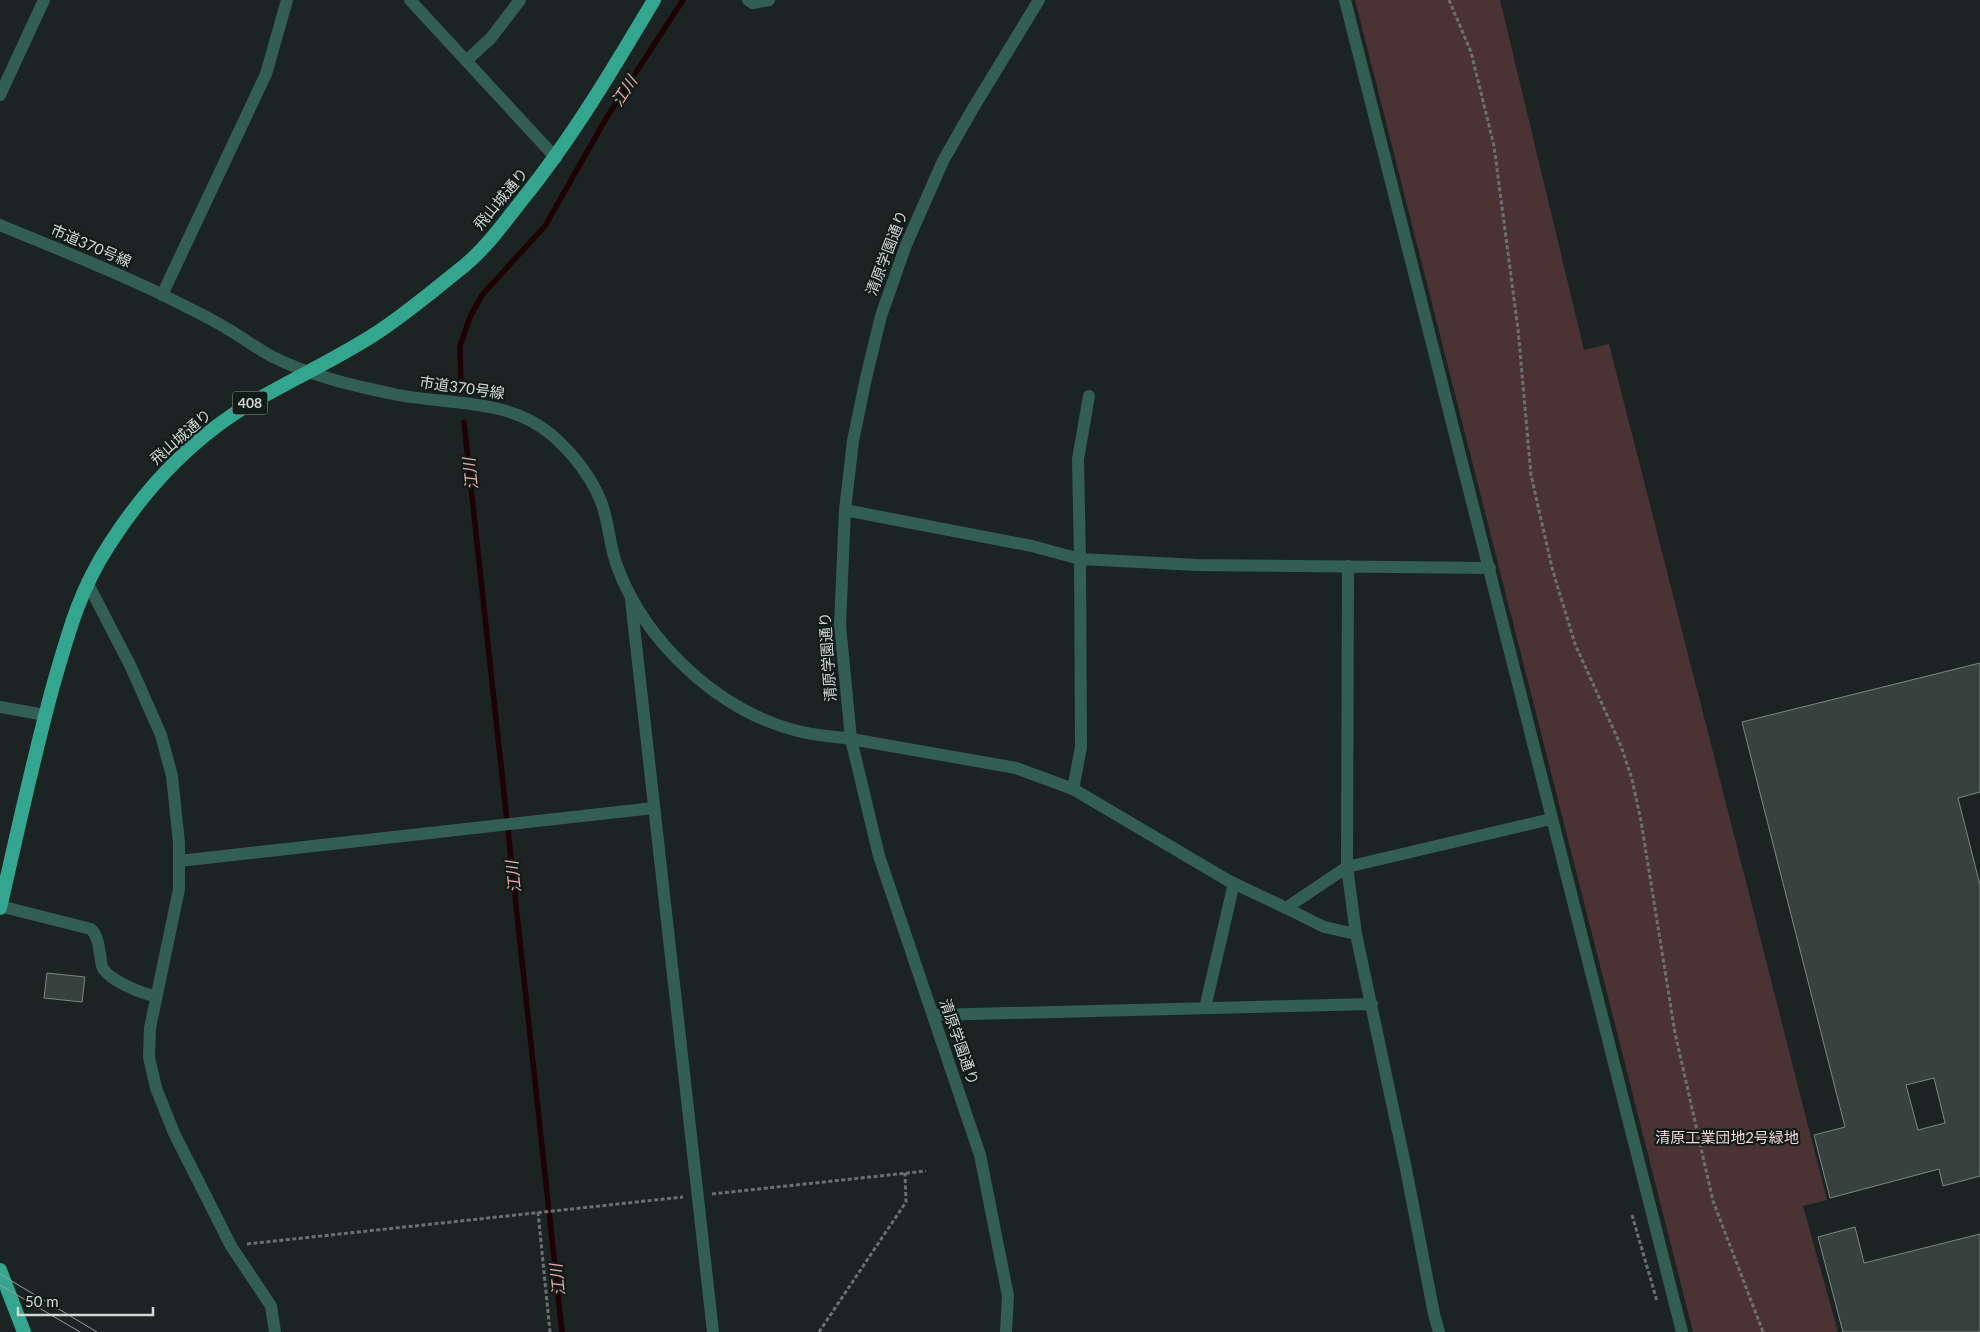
<svg xmlns="http://www.w3.org/2000/svg" width="1980" height="1332" font-family="Lato,'Noto Sans JP',sans-serif">
  <rect width="100%" height="100%" fill="#1b2422"/>
  <!-- green -->
  <path fill="#4c3333" d="M1355,0H1500L1584,350L1609,344L1827,1200L1803,1206L1838,1332H1693Z"/>
  <g fill="none" stroke-linecap="round" stroke-linejoin="round">
    <!-- stream -->
    <path stroke="#1d0103" stroke-width="5.5" d="M461,389L460,346L470,317L482,295L545,226L607,117L683,0
      M464,422L562,1332"/>
  </g>
  <!-- building -->
  <path fill="#37413e" stroke="#7c8884" fill-rule="evenodd" d="M1980,663V792L1958,798L1980,885V1176L1943,1186L1939,1169L1830,1198L1814,1135L1845,1127L1742,722ZM1934,1078L1945,1123L1918,1130L1906,1085Z
    M47,973L85,977L82,1002L44,998Z
    M1855,1227L1864,1263L1980,1234V1332H1843L1818,1237Z"/>
  <g fill="none" stroke-linecap="round" stroke-linejoin="round">
    <!-- path -->
    <path stroke="#6a7271" stroke-width="3" stroke-dasharray="4 2.5" stroke-linecap="butt" d="M1449,0L1471,52L1494,146L1518,329L1531,475L1552,568L1575,644L1621,746L1632,779L1641,821L1675,1033L1713,1201L1763,1332
      M712,1194L926,1171
      M538,1212L550,1332
      M1632,1215L1657,1301
      M247,1244L683,1197
      M819,1332L906,1202L905,1173"/>
    <!-- minor -->
    <path stroke="#335e54" stroke-width="12" d="M410,0L556,158
      M748,0L753,3L769,0
      M466,61L491,38L520,0
      M162,295L266,74L287,0
      M845,510L1032,546L1080,559L1197,565L1490,568
      M1348,566L1347,867L1356,934L1406,1169L1434,1314L1439,1332
      M87,582L131,667L161,735L172,776L179,843V889L150,1028L149,1057L156,1088L174,1133L231,1246L271,1306L275,1332
      M631,600L713,1332
      M0,707L45,715
      M851,739L1016,768L1073,789L1229,881L1286,908L1347,867L1551,819
      M1073,789L1081,747L1080,559L1078,459L1089,396
      M179,861L654,808
      M0,906L91,929C100,938 99,954 102,966C106,979 142,994 156,996
      M1286,908L1324,927L1356,934
      M1205,1008L1234,883
      M933,1015L1372,1004"/>
    <!-- tertiary -->
    <path stroke="#335e54" stroke-width="12" d="M1345,0L1682,1332
      M0,95L44,0
      M0,225C55,248 112,270 165,296C186,307 207,316 226,328C242,337 256,348 271,356C310,376 355,386 398,395C451,405 510,398 553,436C572,453 590,476 600,499C609,520 609,545 617,566C645,642 718,711 798,731C815,736 833,736 851,739
      M1006,1332L1008,1296L980,1155L879,856L851,739L840,625L845,510L853,441L866,378L881,316L906,245L943,161L972,110L1039,0"/>
    <!-- trunk -->
    <path stroke="#34a690" stroke-width="14" d="M0,908C17,834 33,759 53,686C68,634 79,591 109,545C146,487 193,437 253,402C293,379 336,359 375,334C406,314 435,289 464,266C486,248 504,223 522,200C572,138 613,69 654,0
      M0,1270L24,1332"/>
    <!-- tram -->
    <path stroke="#969d9c" stroke-width="1" d="M0,1274L97,1332
      M0,1285L80,1332"/>
  </g>
  <g text-anchor="middle" stroke-width="4.5" stroke-linejoin="round" paint-order="stroke">
    <!-- shield labels -->
    <rect fill="#111b18" stroke="#979f9d" stroke-width="1" x="232.5" y="391.5" width="35" height="23" rx="4"/>
    <g font-size="14" font-weight="bold" fill="#d1d7d6">
      <text x="250" y="408">408</text>
    </g>
    <!-- street labels -->
    <g font-size="15" fill="#d1d7d6" stroke="#111b18">
      <text transform="translate(501 199) rotate(-50)" y="5">飛山城通り</text>
      <text transform="translate(91 246) rotate(23)" y="5">市道370号線</text>
      <text transform="translate(887 253) rotate(-69)" y="5">清原学園通り</text>
      <text transform="translate(462 388) rotate(8)" y="5">市道370号線</text>
      <text transform="translate(181 437) rotate(-41)" y="5">飛山城通り</text>
      <text transform="translate(828 657) rotate(-94)" y="5">清原学園通り</text>
      <text transform="translate(959 1042) rotate(71)" y="5">清原学園通り</text>
    </g>
    <!-- park labels -->
    <g font-size="15" fill="#f5d7d6" stroke="#111b18">
      <text x="1727" y="1143">清原工業団地2号緑地</text>
    </g>
    <!-- water labels -->
    <g font-size="16" font-style="italic" fill="#f3acab" stroke="#111b18">
      <text transform="translate(624 91) rotate(-57)" y="6">江川</text>
      <text transform="translate(470 474) rotate(-96)" y="6">江川</text>
      <text transform="translate(513 877) rotate(-96)" y="6">江川</text>
      <text transform="translate(557 1280) rotate(-96)" y="6">江川</text>
    </g>
  </g>
  <!-- scale -->
  <path d="M18 1307v8h135v-8" fill="none" stroke="#d1d7d6" stroke-width="2.5"/>
  <text x="25" y="1307" font-size="15" fill="#d1d7d6" stroke="#111b18" stroke-width="4" paint-order="stroke">50 m</text>
</svg>
